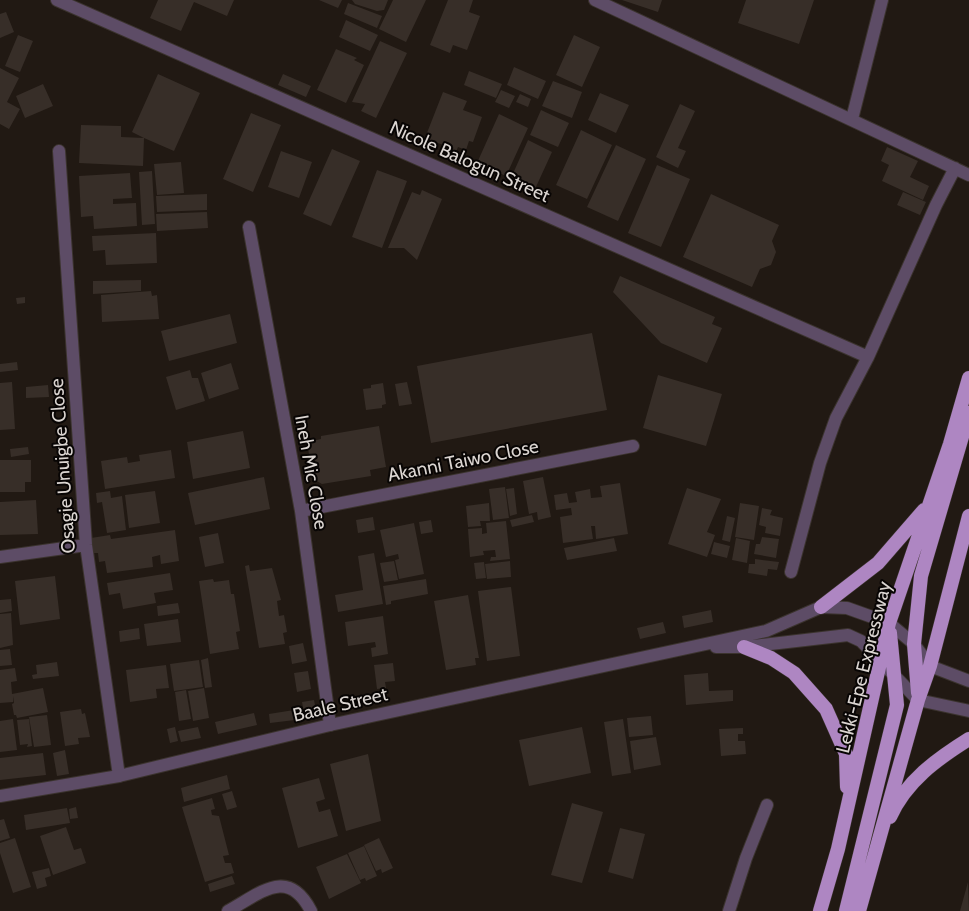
<svg xmlns="http://www.w3.org/2000/svg" width="969" height="911" font-family="Cabin,sans-serif">
  <rect width="100%" height="100%" fill="#211913"/>
  <!-- building -->
  <path fill="#372e28" d="M158,0H234L227,16L194,2L181,31L150,18Z
    M319,0H342L338,8Z
    M352,0H388L384,10L377,11L355,4Z
    M393,0H426L406,42L379,29Z
    M448,0H473L469,12L480,16L467,50L453,45L450,53L430,45Z
    M622,0H662L658,12Z
    M746,0H814L799,44L738,23Z
    M348,3L382,16L377,28L344,14Z
    M6,12L14,32L0,38V14Z
    M346,20L378,35L370,51L339,37Z
    M18,35L33,41L20,72L5,66Z
    M574,35L600,47L582,87L556,75Z
    M380,41L407,53L376,118L361,111L365,104L352,102Z
    M336,49L357,58L354,60L364,65L346,103L317,90Z
    M514,67L546,81L538,99L507,85Z
    M0,68L19,78L7,102L20,109L9,129L0,124Z
    M469,71L502,84L496,98L464,85Z
    M158,74L200,93L174,151L144,138L143,166L79,163L81,125L121,126V137L144,138L132,132Z
    M283,74L311,86L306,97L278,85Z
    M553,81L582,92L572,118L542,106Z
    M43,84L53,106L25,118L16,96Z
    M501,90L515,96L509,108L495,102Z
    M443,92L467,101L463,110L482,117L473,142L469,141L466,150L458,147L454,157L448,155L451,148L425,138Z
    M600,93L629,105L616,133L588,120Z
    M520,94L531,99L528,107L516,102Z
    M680,104L695,111L678,148L686,151L678,168L656,157Z
    M541,110L569,123L558,147L530,135Z
    M251,113L281,125L253,192L223,179Z
    M499,114L528,128L506,176L477,163Z
    M581,130L612,145L587,199L556,185Z
    M528,140L552,152L535,189L511,178Z
    M616,145L646,159L618,221L587,207Z
    M887,147L918,161L910,177L929,186L923,200L882,181L889,165L881,161Z
    M332,149L360,161L331,226L303,214Z
    M281,151L312,162L299,198L268,187Z
    M181,162L184,193L157,195L154,164Z
    M657,165L690,179L661,247L628,233Z
    M377,170L407,181L382,248L352,237Z
    M152,171L155,224L142,225L139,172Z
    M130,173L132,198L113,199V204L136,203L137,226L94,229L93,216L81,217L79,176Z
    M422,190L442,199L417,260L404,248H388L412,192L420,195Z
    M903,192L926,202L920,215L897,205Z
    M207,194V210L157,212L156,196Z
    M711,194L779,225L772,241L776,252L771,265L760,269L752,287L683,257Z
    M207,212L208,228L157,231L156,214Z
    M156,233L157,263L106,265L105,250L93,251L92,236Z
    M620,276L715,317L712,324L722,328L707,363L661,343L613,292Z
    M141,280V291L93,294V281Z
    M151,291L152,296L157,295L159,319L102,322L101,295Z
    M25,297V303L17,304L16,298Z
    M230,314L237,343L169,361L161,331Z
    M592,333L607,410L431,443L417,366Z
    M17,362L18,370L0,372V364Z
    M231,363L239,389L209,399L201,373Z
    M190,370L192,378H198L205,401L176,410L166,377Z
    M658,375L722,394L706,446L643,428Z
    M12,382L15,429L0,430V383Z
    M407,382L412,404L399,406L395,384Z
    M383,383L386,404L382,405V408L366,410L363,389L371,388V385Z
    M48,385L49,397L26,398V387Z
    M379,426L386,467L370,470L371,476L322,484L313,479L307,442L321,439V436Z
    M243,431L250,468L193,479L187,442Z
    M28,447L29,454L11,457L10,449Z
    M171,450L175,478L105,489L101,461L127,457L128,463L140,461L139,455Z
    M0,460H31V482H25V492H0Z
    M264,477L270,509L195,525L188,493Z
    M543,477L551,517L538,520L537,512L529,514L523,481Z
    M620,483L628,534L596,539L595,526H591L593,539L563,543L560,517L572,515L571,508L556,510L554,495L567,493L569,503L577,502L575,492L590,489L591,498L602,497L600,486Z
    M505,487L509,518L493,520L489,489Z
    M514,488L517,514L510,516L506,489Z
    M687,488L721,499L707,532L715,535L707,557L668,544Z
    M110,491L111,498L122,496L126,530L107,533L102,502L97,503L96,493Z
    M155,491L160,523L129,528L125,495Z
    M36,500L38,534L0,535V502Z
    M489,503L490,521H480L481,526L468,527L466,506Z
    M740,503L759,506L754,540L735,537Z
    M762,508L772,510L770,515L783,518L780,536L765,533L766,527L759,525Z
    M532,515L534,522L512,527L510,520Z
    M727,516L735,518L730,542L722,540Z
    M373,517L375,530L358,533L356,520Z
    M431,520L433,532L421,534L419,522Z
    M506,521L510,559L490,561L491,557H496L495,550L483,551L484,555L470,557L468,529L482,528V534L487,533L486,523Z
    M414,523L424,574L399,579L395,560L399,559L398,554L386,557L380,530Z
    M175,530L179,561L161,564L160,555L152,557L153,567L107,573L105,561L99,562L98,553H93L91,538L110,535L111,539Z
    M218,533L224,563L205,567L199,537Z
    M762,537L779,539L776,558L754,554L756,544H760Z
    M614,538L617,551L567,560L564,548Z
    M736,538L750,541L747,563L732,560Z
    M714,542L730,546L727,558L711,554Z
    M374,553L383,604L338,612L335,595L363,590L358,556Z
    M755,559L779,562L777,570L768,569L767,576L748,573L749,564H755Z
    M394,561L398,580L384,582L380,563Z
    M510,561L511,577L487,579L485,564Z
    M484,562L486,578L476,579L474,563Z
    M249,565L250,571L272,568L281,600L277,601L279,616L284,615L287,632L283,633L285,644L259,648L245,566Z
    M170,573L173,590L154,593L156,603L123,609L120,593L109,595L107,583Z
    M55,576L60,619L20,625L15,581Z
    M213,579L214,582L229,580L231,594H234L240,631L236,632L239,649L210,654L199,581Z
    M426,579L428,594L391,601V604L386,605L383,586Z
    M511,587L520,656L487,661L478,591Z
    M468,595L479,658H475L476,665L446,670L434,601Z
    M11,599L12,611L0,613V600Z
    M178,603L180,613L158,616L157,606Z
    M711,610L713,622L684,628L682,616Z
    M11,613L13,645L0,648V614Z
    M383,616L388,654L372,657L371,648L376,647L375,642L348,646L345,622Z
    M178,619L181,642L147,646L144,624Z
    M663,622L666,633L640,639L637,628Z
    M139,628L140,639L120,642L119,631Z
    M303,643L307,661L292,664L289,646Z
    M10,649L12,665L0,666V650Z
    M208,658L212,687L205,688L201,660Z
    M199,660L203,687L174,691L170,664Z
    M57,662L59,676L33,679L32,675L37,674L36,665Z
    M393,663L395,681L385,682L386,688L377,689L374,665Z
    M166,665L169,688L156,689L157,698L130,702L126,670Z
    M15,668L17,681L11,682L12,694L43,688L48,712L17,718L16,715H14L12,704L14,703L13,696V702L0,703V670Z
    M308,671L311,689L297,692L294,673Z
    M708,673L709,691L733,690V701L686,705L684,675Z
    M204,688L209,718L193,721L188,691Z
    M186,690L191,719L179,721L175,692Z
    M314,700L317,716L305,718L302,702Z
    M81,709L82,714L85,713L90,737L78,738L79,744L65,746L60,712Z
    M294,710L295,720L270,723L269,714Z
    M254,713L257,725L218,734L215,722Z
    M47,715L51,745L34,747L29,717Z
    M651,716L653,735L629,737L627,718Z
    M13,719L17,750L0,752V721Z
    M29,719L32,746L27,747L28,744L20,745L17,720Z
    M623,719L631,773L612,776L604,722Z
    M175,727L178,741L170,743L167,729Z
    M198,727L201,738L181,742L178,731Z
    M582,727L591,773L529,786L519,740Z
    M743,728V734H738V741H745L746,754L721,756L719,729Z
    M656,737L661,765L634,770L630,741Z
    M65,750L69,774L57,776L53,753Z
    M43,753L46,775L0,780V758Z
    M368,754L381,821L346,831L330,764Z
    M227,775L230,789L184,802L181,788Z
    M319,778L325,799L316,802L319,812L330,809L338,836L298,848L282,788Z
    M232,791L237,807L227,810L222,794Z
    M212,798L215,809L211,810L212,815L219,816L229,855L223,856L225,863H231L234,873L205,882L182,807Z
    M572,803L603,812L582,883L551,875Z
    M76,807L78,818L70,819L69,809Z
    M67,808L70,823L26,830L24,815Z
    M4,819L10,838L0,841V820Z
    M66,827L74,850L81,848L86,863L53,875L40,836Z
    M620,828L645,834L633,879L608,872Z
    M15,838L31,887L13,893L0,853V843Z
    M379,838L393,868L382,873L381,869L376,871L364,845Z
    M364,846L377,876L366,881L365,878L360,880L348,853Z
    M347,854L361,883L329,899L316,867Z
    M49,868L51,876L45,878L47,886L37,889L32,872Z
    M232,876L235,884L210,892L208,884Z
    M968,882L969,911H960Z"/>
  <g fill="none" stroke-linecap="round" stroke-linejoin="round">
    <!-- minor casing -->
    <g stroke="#3b332e" stroke-width="14">
      <path id="minor" d="M57,0L868,357
        M595,0L969,175
        M852,119L882,0
        M59,151L86,545L119,776
        M249,227L301,511L330,725
        M301,511L633,446
        M0,557L86,545
        M791,572L820,463L836,418L868,357L936,205L955,168
        M930,666L969,681
        M918,700L969,711
        M228,911C261,893 288,866 311,911
        M729,911L746,858L767,805"/>
    </g>
    <!-- tertiary casing -->
    <g stroke="#3b332e" stroke-width="14">
      <path id="tertiary" d="M716,647H744L848,635L861,641L918,700
        M0,796L119,776L330,725L766,631L821,607L847,608L889,623L914,644L930,666"/>
    </g>
    <!-- trunk casing -->
    <g stroke="#3b332e" stroke-width="15">
      <path id="trunk" d="M821,607L878,563L924,510
        M744,647L771,658L794,673L826,709L846,754L847,787
        M918,693L914,644L921,576L969,413
        M890,817C906,781 937,759 969,739
        M820,911L838,849L889,623L950,444L969,378
        M846,911L897,705L890,633
        M859,911L918,700L930,666L969,516"/>
    </g>
    <!-- minor -->
    <use href="#minor" stroke="#5d4c66" stroke-width="12"/>
    <!-- tertiary -->
    <use href="#tertiary" stroke="#5d4c66" stroke-width="12"/>
    <!-- trunk -->
    <use href="#trunk" stroke="#ae86c2" stroke-width="14"/>
  </g>
  <g text-anchor="middle" stroke-width="4" stroke-linejoin="round" paint-order="stroke">
    <!-- street labels -->
    <g font-size="19" fill="#dbd5d1" stroke="#080504">
      <text transform="translate(470 161) rotate(24)" y="7">Nicole Balogun Street</text>
      <text transform="translate(463 460) rotate(-11)" y="7">Akanni Taiwo Close</text>
      <text transform="translate(62 466) rotate(-94)" y="7">Osagie Unuigbe Close</text>
      <text transform="translate(312 472) rotate(80)" y="7">Ineh Mic Close</text>
      <text transform="translate(863 667) rotate(-76)" y="7">Lekki-Epe Expressway</text>
      <text transform="translate(340 704) rotate(-13)" y="7">Baale Street</text>
    </g>
  </g>
</svg>
